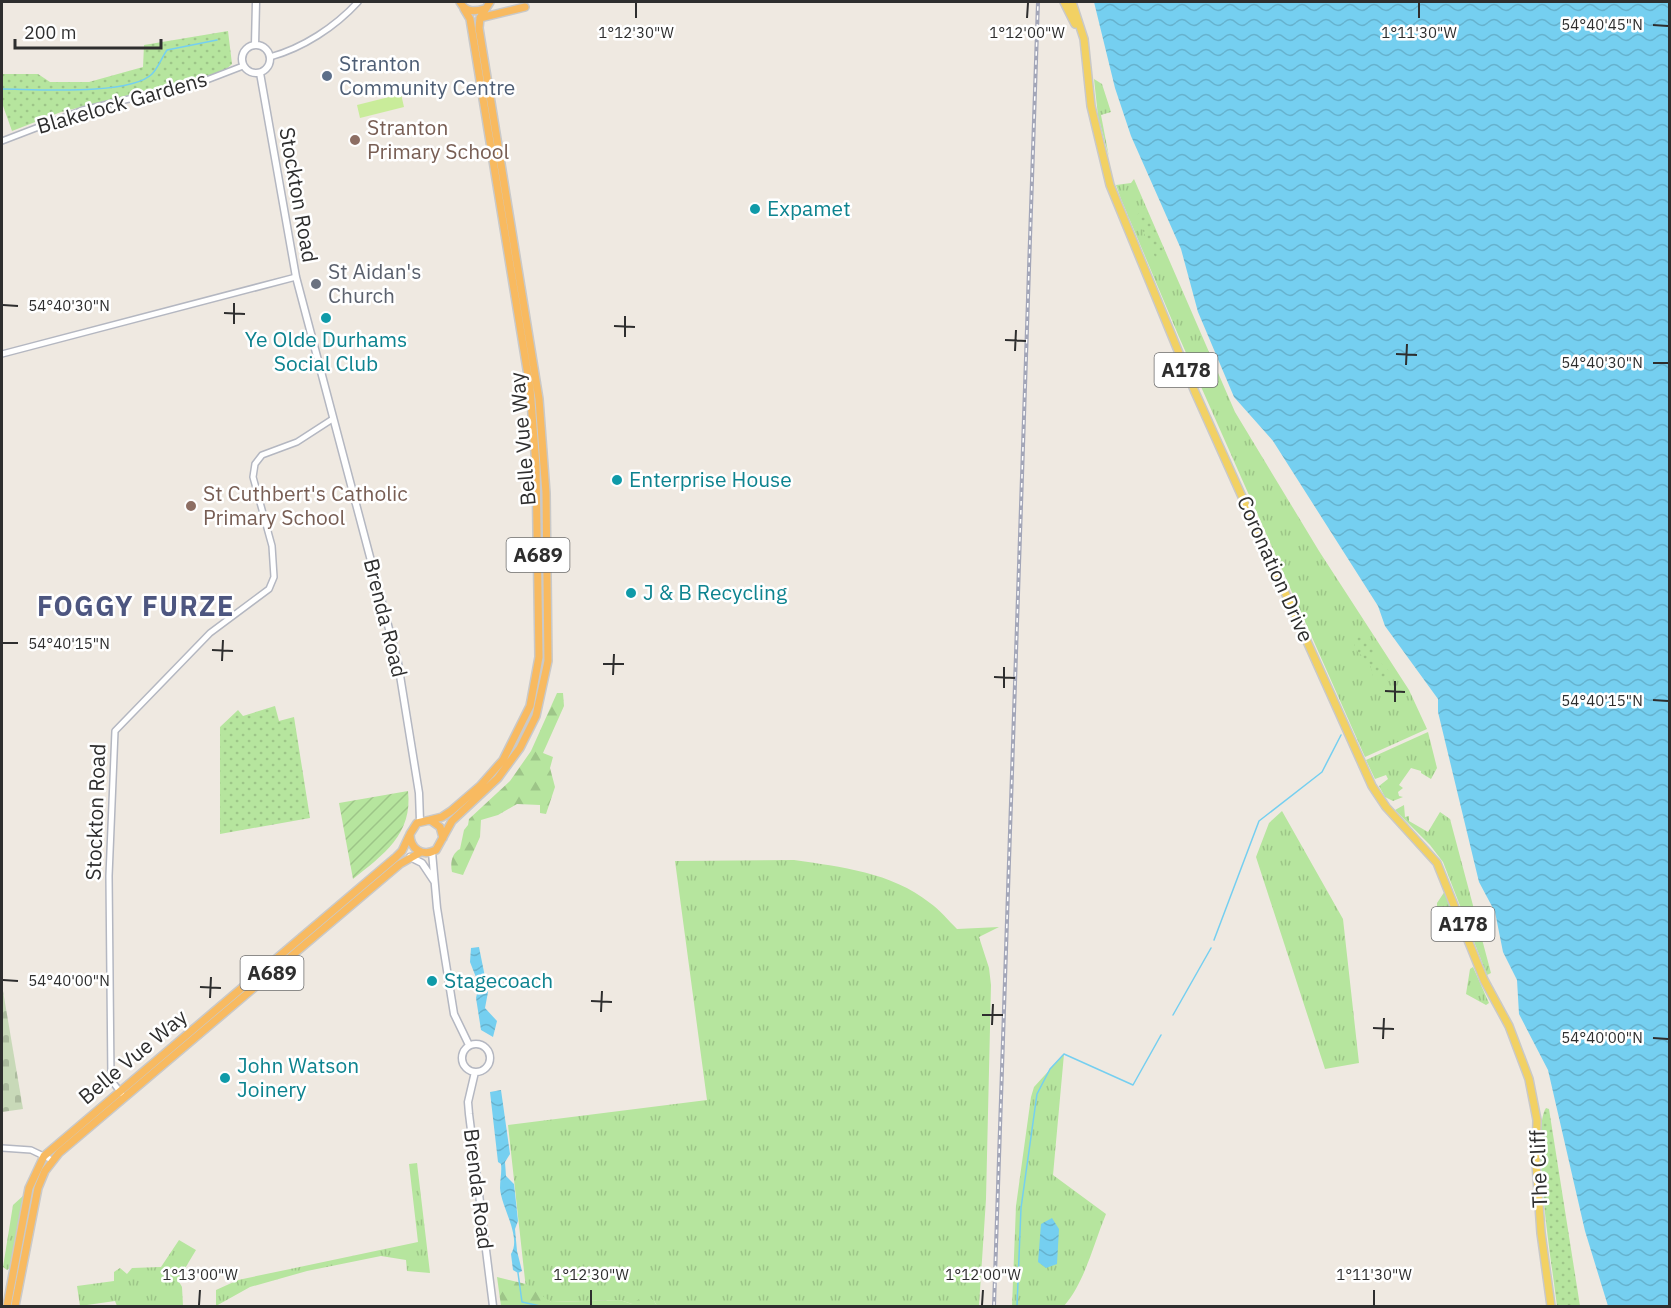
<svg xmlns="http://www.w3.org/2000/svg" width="1671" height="1308" font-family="'IBM Plex Sans',sans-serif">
  <defs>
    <pattern id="grass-tufts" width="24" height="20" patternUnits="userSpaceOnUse" patternTransform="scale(1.5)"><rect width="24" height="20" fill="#b6e59e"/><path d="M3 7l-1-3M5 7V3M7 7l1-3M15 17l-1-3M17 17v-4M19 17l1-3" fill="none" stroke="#9dc588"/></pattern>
    <pattern id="forest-firs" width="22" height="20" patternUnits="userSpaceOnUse" patternTransform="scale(1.5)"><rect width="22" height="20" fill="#b6e59e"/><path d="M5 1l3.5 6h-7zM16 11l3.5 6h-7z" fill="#9dc588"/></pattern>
    <pattern id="cemetery-stones" width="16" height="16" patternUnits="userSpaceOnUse" patternTransform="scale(1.5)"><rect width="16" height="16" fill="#c8d9b8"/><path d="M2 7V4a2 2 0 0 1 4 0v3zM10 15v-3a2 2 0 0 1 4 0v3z" fill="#acbb9e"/></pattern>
    <pattern id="park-dots" width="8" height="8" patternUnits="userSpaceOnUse" patternTransform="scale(1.5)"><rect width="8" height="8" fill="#b6e59e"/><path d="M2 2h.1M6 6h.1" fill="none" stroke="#9dc588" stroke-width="1.8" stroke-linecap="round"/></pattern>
    <pattern id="garden-furrows" width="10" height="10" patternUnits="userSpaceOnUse" patternTransform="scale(1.5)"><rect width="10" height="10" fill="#b6e59e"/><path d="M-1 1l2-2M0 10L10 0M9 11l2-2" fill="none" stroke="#9dc588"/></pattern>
    <pattern id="water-waves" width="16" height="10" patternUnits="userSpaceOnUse" patternTransform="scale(1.5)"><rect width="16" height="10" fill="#75cff0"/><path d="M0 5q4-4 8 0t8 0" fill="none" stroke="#66b2ce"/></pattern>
  </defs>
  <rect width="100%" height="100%" fill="#efe9e1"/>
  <!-- grass -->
  <path fill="url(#grass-tufts)" d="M1094,79L1102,84L1111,112L1101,115L1109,157L1098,116Z
    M1134,179L1235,412L1319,551L1409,690L1427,729L1365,757L1179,337L1121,199L1116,185L1131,183Z
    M1428,732L1437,768L1431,779L1421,773V771L1411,768L1399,785L1403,788L1398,792L1399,796L1403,797L1393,801L1385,797L1379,786L1388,779L1386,775L1375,779L1366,760Z
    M1404,805L1405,817L1409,816V821L1428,832L1440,812L1450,819L1491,973L1487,975L1443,862L1430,845L1395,810Z
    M1282,811L1343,919L1359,1063L1325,1069L1256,857L1269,823Z
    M794,860C841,867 891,872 930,903C940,910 948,920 957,929L999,927L979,937L989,968L991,985L986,1199L979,1306H657L654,1301L632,1304L620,1300L551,1302L526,1289L508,1125L707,1100L675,861Z
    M1445,891L1459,929L1458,932L1445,928L1437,919V903Z
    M1473,967L1489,1003L1486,1005L1466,994L1470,969Z
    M1064,1054L1053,1175L1106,1214C1093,1245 1085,1282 1064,1306H1012L1016,1206L1031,1097L1034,1087Z
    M417,1163L430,1273L407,1271L406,1260L381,1256L307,1271L250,1287L216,1306V1290L238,1280L418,1242L409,1164Z
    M24,1195L10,1268L7,1270L3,1267L13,1205Z
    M179,1240L196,1250L178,1280L182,1287L183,1306H117L115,1301L80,1306L77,1286L114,1281V1272L120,1268L127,1274L132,1268L161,1267Z"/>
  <!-- forest -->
  <path fill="url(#forest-firs)" d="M557,693H563L564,706L543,753L553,757L550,768L555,787L546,814L540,813V805L517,804L498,815L481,820L480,837L463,875L452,872C450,863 452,853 460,849L464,830L468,825L469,819L510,781L531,751Z
    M497,1277L526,1284L551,1302L620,1300L632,1304L646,1294L654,1301L657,1306H501Z"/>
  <!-- cemetery -->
  <path fill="url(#cemetery-stones)" d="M2,985L23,1109L2,1112Z"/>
  <!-- park -->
  <path fill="url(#park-dots)" d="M228,31L232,64L223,72L61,112L12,131L2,103V74H38L50,82H89L143,67L144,45Z
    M1145,207L1166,254L1156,259L1136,216Z
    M1359,635L1367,637L1373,643L1374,657C1381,666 1397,669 1386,683L1373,677L1370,664L1354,648L1355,640Z
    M275,706L279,721L294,717L310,818L220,834V727L238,710L243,716Z
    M1546,1108L1549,1109L1580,1306H1557C1553,1271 1530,1132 1546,1108Z"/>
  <!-- garden -->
  <path fill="url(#garden-furrows)" d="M408,791C413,834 383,855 353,879L339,803Z"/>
  <!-- pitch -->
  <path fill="#c9ec9a" d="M401,94L404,107L360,118L357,105Z"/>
  <!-- water -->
  <path fill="url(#water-waves)" d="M1094,2H1669V1306H1608L1585,1231L1548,1070L1519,1014L1517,980L1503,952L1495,912L1479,882L1438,712V699L1385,626L1378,606L1273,441L1234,397L1198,312L1181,249L1131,136L1115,88Z
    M479,947L488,992L485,1008L497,1021L493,1037L481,1030L476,998L479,985L470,962L471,948Z
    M501,1090L510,1154L505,1162L506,1176L514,1184L518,1221L515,1229L517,1251L522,1271L518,1273L513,1270L511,1254C522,1237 501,1207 500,1188C500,1180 502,1172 501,1164L498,1162L490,1092Z
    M1052,1218L1059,1229L1057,1264L1046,1268L1038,1262L1041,1224Z"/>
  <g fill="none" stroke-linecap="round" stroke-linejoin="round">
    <!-- stream -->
    <path stroke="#75cff0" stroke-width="1.5" d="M2,89C33,89 130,96 152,74C158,68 162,57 167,50L217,40
      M1214,940L1259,821L1322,772L1341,735
      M1173,1015L1211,948
      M518,1273L522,1302L540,1306
      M1017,1306L1021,1208L1037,1094L1050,1069L1064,1054L1133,1085L1161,1035"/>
    <!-- tertiary casing -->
    <g stroke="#b4b7c1" stroke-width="8">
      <path id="tertiary" d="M270,57C303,48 335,27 358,2
        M2,141L83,110L204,81L243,66
        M2,354L296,277
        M122,1094L111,1080L109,876L115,731L210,633L269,589L274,577L272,546L253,477L255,464L262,455L297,442L331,420
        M2,1148L31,1150L52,1160"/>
    </g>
    <!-- secondary casing -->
    <g stroke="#b4b7c1" stroke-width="9">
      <path id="secondary" d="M242 59a14 14 0 1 1 28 0a14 14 0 1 1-28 0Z
        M255,45L256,2
        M260,73L296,277L398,663L419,793L420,821
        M432,852L437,908L454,1014L469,1045
        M410,857L422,863L434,881
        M462 1058a14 14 0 1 1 28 0a14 14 0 1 1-28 0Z
        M475,1072L468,1102L469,1114L493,1306"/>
    </g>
    <!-- primary casing -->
    <g stroke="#c9c9c9" stroke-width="10">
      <path id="primary" d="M1064,2L1075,24
        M1072,2L1084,39L1091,106L1110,185L1195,392L1372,786L1386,807L1437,863L1484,980L1509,1026L1529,1079L1537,1120L1536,1163L1541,1233L1551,1306"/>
    </g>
    <!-- trunk casing -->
    <g stroke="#c9c9c9" stroke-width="10">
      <path id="trunk" d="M460,2C465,12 474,12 484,9
        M480,18L525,7
        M430,820L442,817L451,811L480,786L503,760L530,706L539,657L536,466L530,388L470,19L464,9
        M443,838L440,827L430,820L417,823L410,834C410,849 422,857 436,850L452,821L498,778L520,748L536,716L548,661L546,493L539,399L479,28L480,18L490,2
        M7,1306L29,1188L44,1156L396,857L402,851L409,836
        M15,1306L38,1188L45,1171L59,1153L400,864L421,852"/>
    </g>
    <!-- tertiary -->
    <use href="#tertiary" stroke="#fff" stroke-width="5"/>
    <!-- secondary -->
    <use href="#secondary" stroke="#fff" stroke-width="6"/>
    <!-- primary -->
    <use href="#primary" stroke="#f2d163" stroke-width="7"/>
    <!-- trunk -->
    <use href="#trunk" stroke="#f8ba60" stroke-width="7"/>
    <!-- rail casing -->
    <g stroke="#a3a6b8" stroke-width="4">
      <path id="rail" d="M994,1306L1038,2"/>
    </g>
    <!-- rail -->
    <use href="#rail" stroke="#fff" stroke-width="1.5" stroke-dasharray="4.5" stroke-linecap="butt"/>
  </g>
  <!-- ticks -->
  <path fill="none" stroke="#2e2e2e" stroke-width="2" d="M636,18V3M1027,18L1028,3M1419,18V3M1653,25L1668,26M3,305L18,306M224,313L245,314M234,324V303M614,326L635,327M625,337V316M1005,340L1026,341M1015,351L1016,330M1396,354L1417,355M1653,363H1668M1406,365L1407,344M3,643H18M212,650L233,651M222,661L223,640M603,664H624M613,675L614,654M994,677L1015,678M1004,688V667M1385,691L1405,692M1653,700L1668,701M1395,702V681M3,980L18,981M200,987L221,988M210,998L211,977M591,1001L612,1002M601,1012L602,991M982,1015H1003M992,1025L993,1004M1373,1028L1394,1029M1653,1038L1668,1039M1383,1039L1384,1018M199,1305L200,1290M591,1305V1290M982,1305L983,1290M1374,1305V1290"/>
  <!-- markers -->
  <circle fill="#5c6f8a" stroke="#fff" stroke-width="2" cx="327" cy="76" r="6"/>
  <g fill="#8d6e63" stroke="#fff" stroke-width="2">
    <circle cx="355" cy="140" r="6"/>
    <circle cx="191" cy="506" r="6"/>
  </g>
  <g fill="#0f9aa8" stroke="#fff" stroke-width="2">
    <circle cx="755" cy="209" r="6"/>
    <circle cx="326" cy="318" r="6"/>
    <circle cx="617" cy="480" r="6"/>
    <circle cx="631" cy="593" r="6"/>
    <circle cx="432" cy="981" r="6"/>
    <circle cx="225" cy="1078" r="6"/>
  </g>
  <circle fill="#6b7280" stroke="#fff" stroke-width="2" cx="316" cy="284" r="6"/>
  <g text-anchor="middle" stroke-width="5" stroke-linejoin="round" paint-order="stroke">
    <!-- shield labels -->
    <g fill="#fff" stroke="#6d6d6d" stroke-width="1.5">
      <rect x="1154.5" y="353" width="63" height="34" rx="4.5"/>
      <rect x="506.5" y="538" width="63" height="34" rx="4.5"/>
      <rect x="1431.5" y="907" width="63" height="34" rx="4.5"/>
      <rect x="240.5" y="956" width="63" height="34" rx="4.5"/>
    </g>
    <g font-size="20" font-weight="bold" fill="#2e2e2e">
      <text x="1186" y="377">A178</text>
      <text x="538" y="562">A689</text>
      <text x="1463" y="931">A178</text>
      <text x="272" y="980">A689</text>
    </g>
    <!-- service labels -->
    <g font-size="21" fill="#4e5e75" stroke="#fff" text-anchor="start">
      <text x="339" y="71">Stranton<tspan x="339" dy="24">Community Centre</tspan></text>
    </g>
    <!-- street labels -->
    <g font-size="21" fill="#2e2e2e" stroke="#fff">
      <text transform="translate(122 103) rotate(-16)" y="7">Blakelock Gardens</text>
      <text transform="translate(298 195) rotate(80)" y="7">Stockton Road</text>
      <text transform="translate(523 439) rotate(-95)" y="7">Belle Vue Way</text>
      <text transform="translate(1275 569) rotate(66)" y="7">Coronation Drive</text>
      <text transform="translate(385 618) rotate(76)" y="7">Brenda Road</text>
      <text transform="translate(96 812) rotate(-88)" y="7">Stockton Road</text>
      <text transform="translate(133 1057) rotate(-40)" y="7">Belle Vue Way</text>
      <text transform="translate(1539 1169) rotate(-92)" y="7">The Cliff</text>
      <text transform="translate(478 1189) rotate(83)" y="7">Brenda Road</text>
    </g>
    <!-- education labels -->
    <g font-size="21" fill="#785e54" stroke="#fff" text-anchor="start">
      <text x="367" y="135">Stranton<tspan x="367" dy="24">Primary School</tspan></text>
      <text x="203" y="501">St Cuthbert's Catholic<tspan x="203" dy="24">Primary School</tspan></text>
    </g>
    <!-- culture labels -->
    <g font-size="21" fill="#0d838f" stroke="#fff" text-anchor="start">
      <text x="767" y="216">Expamet</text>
      <text x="326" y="347" text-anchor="middle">Ye Olde Durhams<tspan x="326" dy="24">Social Club</tspan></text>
      <text x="629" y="487">Enterprise House</text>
      <text x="643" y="600">J &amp; B Recycling</text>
      <text x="444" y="988">Stagecoach</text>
      <text x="237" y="1073">John Watson<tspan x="237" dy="24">Joinery</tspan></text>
    </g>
    <!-- worship labels -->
    <g font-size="21" fill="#5b616d" stroke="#fff" text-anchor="start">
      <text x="328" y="279">St Aidan's<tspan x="328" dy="24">Church</tspan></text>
    </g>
    <!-- district labels -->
    <g font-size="27" font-weight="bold" letter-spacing="1.5" fill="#4d5680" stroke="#fff">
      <text x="136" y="616">FOGGY FURZE</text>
    </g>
  </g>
  <g font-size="15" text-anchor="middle" fill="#2e2e2e" stroke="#fff" stroke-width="5" stroke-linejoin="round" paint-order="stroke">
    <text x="1602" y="30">54°40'45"N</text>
    <text x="636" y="38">1°12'30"W</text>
    <text x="1027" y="38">1°12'00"W</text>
    <text x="1419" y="38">1°11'30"W</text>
    <text x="69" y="311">54°40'30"N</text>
    <text x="1602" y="368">54°40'30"N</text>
    <text x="69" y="649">54°40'15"N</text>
    <text x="1602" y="706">54°40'15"N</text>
    <text x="69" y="986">54°40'00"N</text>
    <text x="1602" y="1043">54°40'00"N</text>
    <text x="200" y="1280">1°13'00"W</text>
    <text x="591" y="1280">1°12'30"W</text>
    <text x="983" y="1280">1°12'00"W</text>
    <text x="1374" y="1280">1°11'30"W</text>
  </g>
  <!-- border -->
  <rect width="1671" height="1308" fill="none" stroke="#2e2e2e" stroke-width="6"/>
  <!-- scale -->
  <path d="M15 39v9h146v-9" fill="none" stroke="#2e2e2e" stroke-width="3"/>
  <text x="24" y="39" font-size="18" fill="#2e2e2e" stroke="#ffffff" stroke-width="4.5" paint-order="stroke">200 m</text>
</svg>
